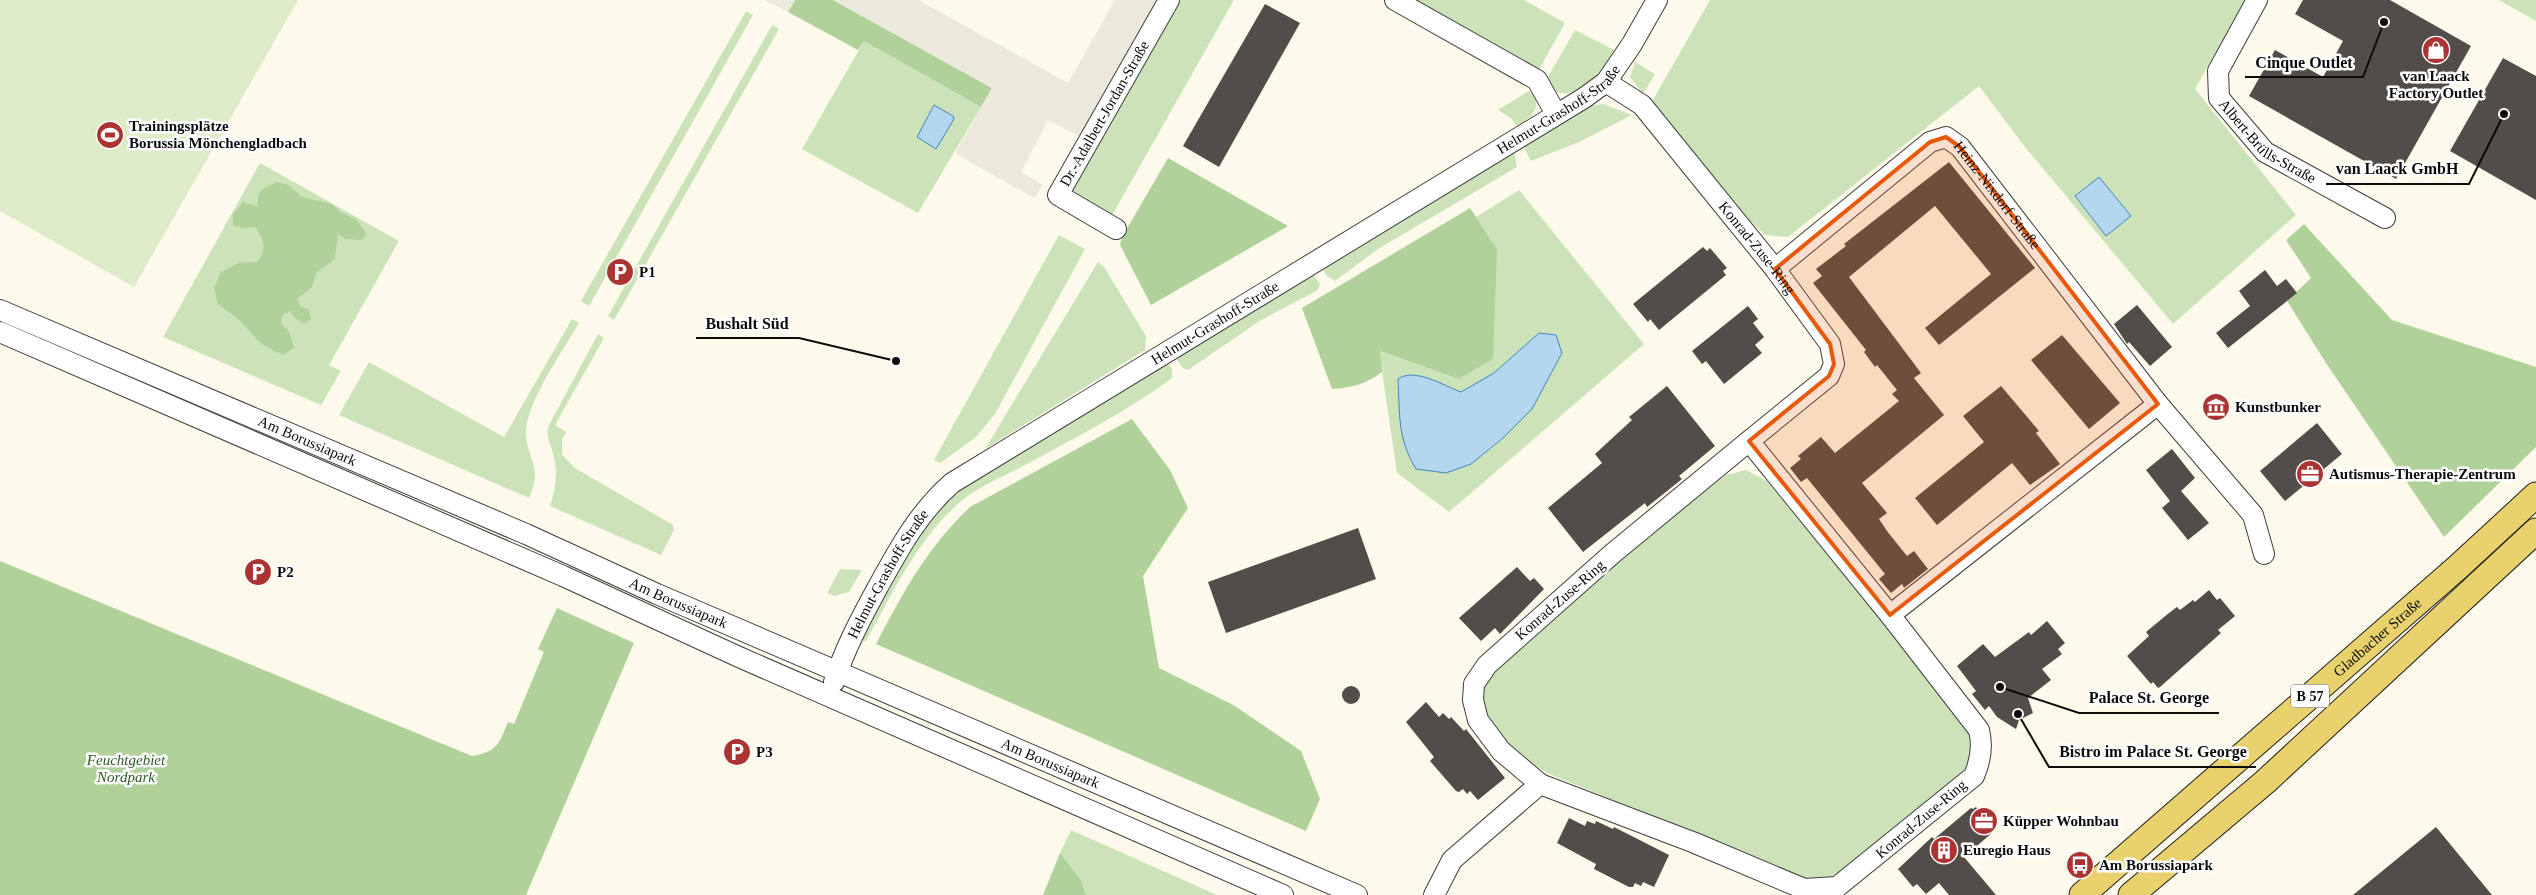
<svg xmlns="http://www.w3.org/2000/svg" width="2536" height="895" font-family="Georgia,serif">
  <rect width="100%" height="100%" fill="#fdfaeb"/>
  <!-- green -->
  <path fill="#cce3b9" d="M1179,0H1234L1111,217L1069,193Z
    M1410,0H1524L1565,23L1537,73Z
    M1710,0H2245L2195,89L2296,215L2173,324L2025,147L1979,86L1788,237L1765,235L1747,218L1650,105Z
    M2499,0H2536V21Z
    M746,11L753,15L589,306L581,301Z
    M772,25L779,29L614,320L608,316Z
    M1575,30L1618,52C1604,68 1566,115 1545,82Z
    M864,41L981,107L918,213L802,149Z
    M1635,62L1655,74L1643,94L1630,77Z
    M1529,91L1536,97C1538,114 1529,119 1516,126L1512,119L1498,110Z
    M1603,104L1632,115L1579,142L1531,161L1523,146L1589,106Z
    M1514,152L1517,167L1378,249L1335,281L1327,276L1322,268Z
    M260,163L399,241L329,365L341,371L321,405L163,337Z
    M1519,190L1644,344L1449,512L1397,473L1379,351L1458,379L1497,249L1476,217Z
    M1059,235L1085,249L995,414L976,437L940,463L934,460Z
    M1098,262L1104,267L1146,336L1145,350L985,449Z
    M1313,274L1320,284L1318,290L1261,320L1188,370L1183,368L1175,357Z
    M572,319L579,323C563,351 529,398 526,430C524,458 545,463 529,498L339,415L369,362L504,437Z
    M598,334L604,338L555,425L566,432L562,439V455L575,468L673,525L674,530L661,555L550,506C555,490 558,475 554,458C552,446 546,439 548,427Z
    M1166,362L1172,368V378C1126,412 1075,438 1025,465C1005,476 982,485 965,498C919,535 894,591 866,641L861,640L920,532L940,507L965,485Z
    M1746,470L1767,481L1967,726L1972,741L1971,766L1833,880L1815,881L1802,877L1549,774L1526,760L1504,739L1483,713V686L1498,668L1607,566L1726,475Z
    M840,569L862,570L849,592L834,596L827,593Z
    M1071,830L1217,895H1086L1081,880L1060,853Z"/>
  <!-- forest -->
  <path fill="#b0d29a" d="M795,0H833L992,88L981,107L864,41L858,50L788,12Z
    M1168,158L1288,226L1151,305L1120,245L1122,237Z
    M277,182L288,185L302,197L332,204L340,212L357,220L367,235L361,240L346,239L338,234L335,259L316,273L312,287L297,299L300,306L309,310L311,319L304,324L294,317L290,311L282,316L281,324L289,331L294,348L283,355L263,345L238,319L218,304L214,288L221,272L238,263L257,262C268,249 264,240 255,227L242,228L233,225V214L243,202L258,207C256,191 263,188 277,182Z
    M1470,208L1497,249L1493,359L1458,379L1380,351L1382,372C1366,384 1351,388 1332,389L1302,308Z
    M2304,224L2392,320L2536,367V447L2444,537L2326,363L2287,301L2311,278L2286,240Z
    M1132,419L1170,470L1188,508L1143,576L1159,668L1235,706L1301,751L1320,799L1306,831L876,644C904,591 926,549 970,507Z
    M0,561L472,756C497,752 499,744 508,722L514,724L544,652L538,649L557,608L634,643L526,895H0Z
    M1060,853L1081,880L1086,895H1043Z"/>
  <!-- pitch -->
  <path fill="#deebc9" d="M0,0H298L134,287L0,211Z"/>
  <!-- plaza -->
  <path fill="#ebe8dc" d="M765,0H795L788,12Z
    M833,0H918L1068,83L1115,0H1178L1095,144L1048,120L1021,172L1043,185L1034,198L955,153L992,88Z"/>
  <!-- water -->
  <path fill="#b5d6ef" stroke="#4486bd" d="M934,105L953,116L954,119L936,149L917,137Z
    M2099,177L2131,216L2106,236L2075,196Z
    M1539,333L1556,335L1562,353L1532,409L1503,438L1471,464L1446,473L1416,469C1397,438 1400,414 1398,379C1415,367 1444,386 1461,392L1494,373Z"/>
  <!-- building -->
  <path fill="#524d48" d="M2303,0H2390L2471,46L2396,179L2249,96L2275,50L2323,77L2343,41L2295,14Z
    M1265,4L1300,23L1219,167L1183,146Z
    M2503,58L2536,76V200L2450,151Z
    M1949,162L2035,268L1939,345L1925,328L1991,274L1935,206L1849,277L1921,373L1914,378L1944,415L1862,483L1887,513L1879,519L1887,531L1907,556L1914,551L1928,569L1904,588L1902,584L1891,593L1879,579L1885,574L1807,478L1801,482L1790,468L1801,459L1798,456L1821,437L1835,453L1899,401L1892,394L1897,390L1877,365L1875,367L1864,352L1866,350L1813,283L1822,276L1816,269L1846,246L1844,244Z
    M1703,247L1707,251L1710,248L1727,268L1723,271L1726,275L1659,330L1650,319L1648,322L1633,304Z
    M2265,270L2277,286L2286,279L2297,293L2228,348L2216,333L2250,306L2239,291Z
    M2137,305L2172,347L2150,366L2129,342L2127,344L2114,324Z
    M1748,306L1758,319L1753,323L1764,337L1755,345L1762,353L1724,384L1706,361L1702,364L1692,351Z
    M2062,335L2120,403L2089,429L2031,360Z
    M1667,386L1715,446L1679,476L1682,479L1647,507L1645,503L1583,552L1548,508L1602,463L1595,454L1632,420L1629,417Z
    M2001,386L2039,431L2036,433L2060,464L2030,485L2012,463L1937,525L1915,498L1984,442L1963,416Z
    M2317,423L2342,454L2285,501L2260,471Z
    M2172,449L2195,478L2181,491L2209,523L2188,540L2162,508L2170,501L2146,470Z
    M1358,528L1376,579L1226,633L1208,582Z
    M1517,567L1530,581L1534,578L1544,589L1500,634L1495,628L1481,641L1459,618Z
    M2209,590L2217,600L2220,598L2235,616L2218,630L2221,633L2160,687L2158,688L2153,682L2151,684L2127,656L2149,636L2146,632L2169,613L2177,607L2180,610L2193,600L2195,602Z
    M2047,621L2065,643L2058,649L2062,654L2042,669L2051,680L2028,698L2033,713L2019,720L2016,729L1997,717L1989,706L1985,710L1972,694L1976,691L1957,666L1983,644L1995,657L2029,632L2031,635Z
    M1342 695a9 9 0 1 1 18 0a9 9 0 1 1-18 0Z
    M1426,702L1439,717L1443,713L1449,719L1451,717L1464,731L1466,729L1505,778L1478,800L1470,791L1467,794L1463,789L1459,792L1456,791L1430,761L1434,757L1406,722Z
    M1976,807L1989,823L1986,826L1992,833L1964,857L1996,895H1949L1939,883L1926,894L1917,884L1913,887L1898,869L1932,837L1934,839L1971,808L1973,809Z
    M1569,818L1585,826L1587,821L1595,824L1596,821L1613,829L1614,827L1669,855L1654,887L1643,882L1641,886L1635,883L1633,887H1629L1594,869L1596,864L1557,843Z
    M2436,827L2492,895H2353Z"/>
  <g fill="none" stroke-linecap="round" stroke-linejoin="round">
    <!-- minor casing -->
    <g stroke="#3e3e3e" stroke-width="22">
      <g id="minor">
        <path d="M1395,0L1537,80L1556,114"/>
        <path id="s1" d="M2257,0L2218,71L2219,98L2265,152L2385,218"/>
        <path id="s2" d="M1606,82L1642,105L1775,269L1830,344L1834,364L1829,376L1749,441"/>
        <path id="s3" d="M1116,229L1058,195L1169,0"/>
        <path id="s4" d="M1775,269L1930,142L1946,137L1960,147L2158,404L2253,515L2264,554"/>
        <path id="s5" d="M0,310L526,534L657,594L1357,895"/>
        <path d="M0,332L563,576L739,657L1283,895"/>
        <path d="M1749,441L1890,615L1979,730C1983,746 1981,760 1974,776L1837,887L1804,889L1695,843L1540,784L1501,751L1478,720L1473,700L1474,684L1487,665L1612,554Z"/>
        <path d="M1890,615L2158,404"/>
        <path id="s6" d="M834,682C845,648 862,616 879,585C900,547 919,512 952,483L1584,98L1606,82L1632,44L1657,0"/>
        <path d="M1434,895L1452,860L1540,784"/>
      </g>
    </g>
    <!-- major casing -->
    <g stroke="#1c1c1c" stroke-width="27">
      <g id="major">
        <path id="s7" d="M2082,895L2458,567L2536,495"/>
        <path d="M2131,895L2265,782L2536,531"/>
      </g>
    </g>
    <!-- minor -->
    <use href="#minor" stroke="#fff" stroke-width="20"/>
    <!-- major -->
    <use href="#major" stroke="#e9d26e" stroke-width="25"/>
  </g>
  <!-- marked area -->
  <path fill="#e8590c" fill-opacity="0.2" stroke="#e8590c" stroke-width="4" stroke-linejoin="round" d="M1946,137L1960,147L2158,404L1890,615L1749,441L1829,376L1834,364L1830,344L1775,269L1930,142Z"/>
  <!-- icons -->
  <defs>
    <g id="shop-disc" transform="scale(1.4375)"><circle r="9.5" fill="#ab3433" stroke="#fff"/><path d="M-5-2.5h2.3a2.7 3.5 0 0 1 5.4 0H5L5.5 6h-11ZM-1.5-2.5h3a1.5 2.3 0 0 0-3 0Z" fill="#fff"/></g>
    <g id="stadium-disc" transform="scale(1.4375)"><circle r="9.5" fill="#ab3433" stroke="#fff"/><path d="M0-5a6.5 5 0 1 0 0 10a6.5 5 0 1 0 0-10ZM-3.5-1.8h7v3.6h-7Z" fill="#fff"/></g>
    <g id="parking-disc" transform="scale(1.4375)"><circle r="9.5" fill="#ab3433" stroke="#fff"/><path d="M-3.5-5.5H1a3.5 3.5 0 0 1 0 7H-1V5.5H-3.5ZM-1-3.4V-.6H.8a1.4 1.4 0 0 0 0-2.8Z" fill="#fff"/></g>
    <g id="museum-disc" transform="scale(1.4375)"><circle r="9.5" fill="#ab3433" stroke="#fff"/><path d="M0-6L6-3V-2H-6V-3ZM-5-1h2V3h-2ZM-1-1h2V3h-2ZM3-1h2V3H3ZM-6 4H6V6H-6Z" fill="#fff"/></g>
    <g id="office-disc" transform="scale(1.4375)"><circle r="9.5" fill="#ab3433" stroke="#fff"/><path d="M-6-3h4V-5.5h4V-3h4V5H-6ZM-1-4.5V-3h2v-1.5ZM-6 0V1H6V0Z" fill="#fff"/></g>
    <g id="building-disc" transform="scale(1.4375)"><circle r="9.5" fill="#ab3433" stroke="#fff"/><path d="M-4-6H4V6H1V3H-1V6H-4ZM-2.5-4.3h1.7v1.8h-1.7ZM.8-4.3h1.7v1.8H.8ZM-2.5-1h1.7V.8h-1.7ZM.8-1h1.7V.8H.8Z" fill="#fff"/></g>
    <g id="bus-disc" transform="scale(1.4375)"><circle r="9.5" fill="#ab3433" stroke="#fff"/><path d="M-5-6H5V4H4V6H2V4H-2V6H-4V4H-5ZM-3.5-4V0h7V-4ZM-3.5 1.2v1.5H-2V1.2ZM2 1.2v1.5H3.5V1.2Z" fill="#fff"/></g>
  </defs>
  <g fill-rule="evenodd">
    <use href="#shop-disc" x="2436" y="50"/>
    <use href="#stadium-disc" x="110" y="135"/>
    <use href="#parking-disc" x="620" y="272"/>
    <use href="#museum-disc" x="2216" y="407"/>
    <use href="#office-disc" x="2310" y="474"/>
    <use href="#parking-disc" x="258" y="572"/>
    <use href="#parking-disc" x="737" y="752"/>
    <use href="#office-disc" x="1984" y="821"/>
    <use href="#building-disc" x="1944" y="850"/>
    <use href="#bus-disc" x="2080" y="865"/>
  </g>
  <g text-anchor="middle" stroke-width="5" stroke-linejoin="round" paint-order="stroke">
    <!-- shield labels -->
    <rect fill="#fff" stroke="#545454" stroke-width="1" x="2291" y="684.5" width="38" height="23" rx="4"/>
    <g font-size="14" font-weight="bold" fill="#0b0b0b">
      <text x="2310" y="701">B 57</text>
    </g>
    <!-- poi labels -->
    <g font-size="15" font-weight="bold" fill="#0b0b0b" stroke="#fff" text-anchor="start">
      <text x="2436" y="81" text-anchor="middle">van Laack<tspan x="2436" dy="17">Factory Outlet</tspan></text>
      <text x="129" y="131">Trainingsplätze<tspan x="129" dy="17">Borussia Mönchengladbach</tspan></text>
      <text x="639" y="277">P1</text>
      <text x="2235" y="412">Kunstbunker</text>
      <text x="2329" y="479">Autismus-Therapie-Zentrum</text>
      <text x="277" y="577">P2</text>
      <text x="756" y="757">P3</text>
      <text x="2003" y="826">Küpper Wohnbau</text>
      <text x="1963" y="855">Euregio Haus</text>
      <text x="2099" y="870">Am Borussiapark</text>
    </g>
    <!-- street labels -->
    <g font-size="15" fill="#0b0b0b" stroke="#fff">
      <text dy="5" stroke="none"><textPath href="#s6" startOffset="946">Helmut-Grashoff-Straße</textPath></text>
      <text dy="5" stroke="none"><textPath href="#s3" startOffset="161">Dr.-Adalbert-Jordan-Straße</textPath></text>
      <text dy="5" stroke="none"><textPath href="#s1" startOffset="174">Albert-Brülls-Straße</textPath></text>
      <text dy="5" stroke="none"><textPath href="#s4" startOffset="295">Heinz-Nixdorf-Straße</textPath></text>
      <text dy="5" stroke="none"><textPath href="#s2" startOffset="226">Konrad-Zuse-Ring</textPath></text>
      <text dy="5" stroke="none"><textPath href="#s6" startOffset="541">Helmut-Grashoff-Straße</textPath></text>
      <text dy="5" stroke="none"><textPath href="#s5" startOffset="334">Am Borussiapark</textPath></text>
      <text dy="5" stroke="none"><textPath href="#s6" startOffset="121">Helmut-Grashoff-Straße</textPath></text>
      <text transform="translate(1560 600) rotate(-41)" y="5">Konrad-Zuse-Ring</text>
      <text dy="5" stroke="none"><textPath href="#s5" startOffset="739">Am Borussiapark</textPath></text>
      <text dy="5" stroke="none"><textPath href="#s7" startOffset="392">Gladbacher Straße</textPath></text>
      <text dy="5" stroke="none"><textPath href="#s5" startOffset="1144">Am Borussiapark</textPath></text>
      <text transform="translate(1921 819) rotate(-40)" y="5">Konrad-Zuse-Ring</text>
    </g>
    <!-- park labels -->
    <g font-size="15" font-style="italic" fill="#2b5a23" stroke="#fff">
      <text x="126" y="765">Feuchtgebiet<tspan x="126" dy="17">Nordpark</tspan></text>
    </g>
  </g>
  <!-- callouts -->
  <path fill="none" stroke="#0b0b0b" stroke-width="2" d="M2384 22L2363 77H2245M2504 114L2469 184H2326M896 361L799 338H696M2000 687L2079 713H2219M2018 714L2049 767H2256"/>
  <g fill="#0b0b0b" stroke="#fff" stroke-width="2">
    <circle cx="2384" cy="22" r="5"/>
    <circle cx="2504" cy="114" r="5"/>
    <circle cx="896" cy="361" r="5"/>
    <circle cx="2000" cy="687" r="5"/>
    <circle cx="2018" cy="714" r="5"/>
  </g>
  <g font-size="16" text-anchor="middle" font-weight="bold" fill="#0b0b0b" stroke="#fff" stroke-width="5" stroke-linejoin="round" paint-order="stroke">
    <text x="2304" y="68">Cinque Outlet</text>
    <text x="2397" y="174">van Laack GmbH</text>
    <text x="747" y="329">Bushalt Süd</text>
    <text x="2149" y="703">Palace St. George</text>
    <text x="2153" y="757">Bistro im Palace St. George</text>
  </g>
</svg>
